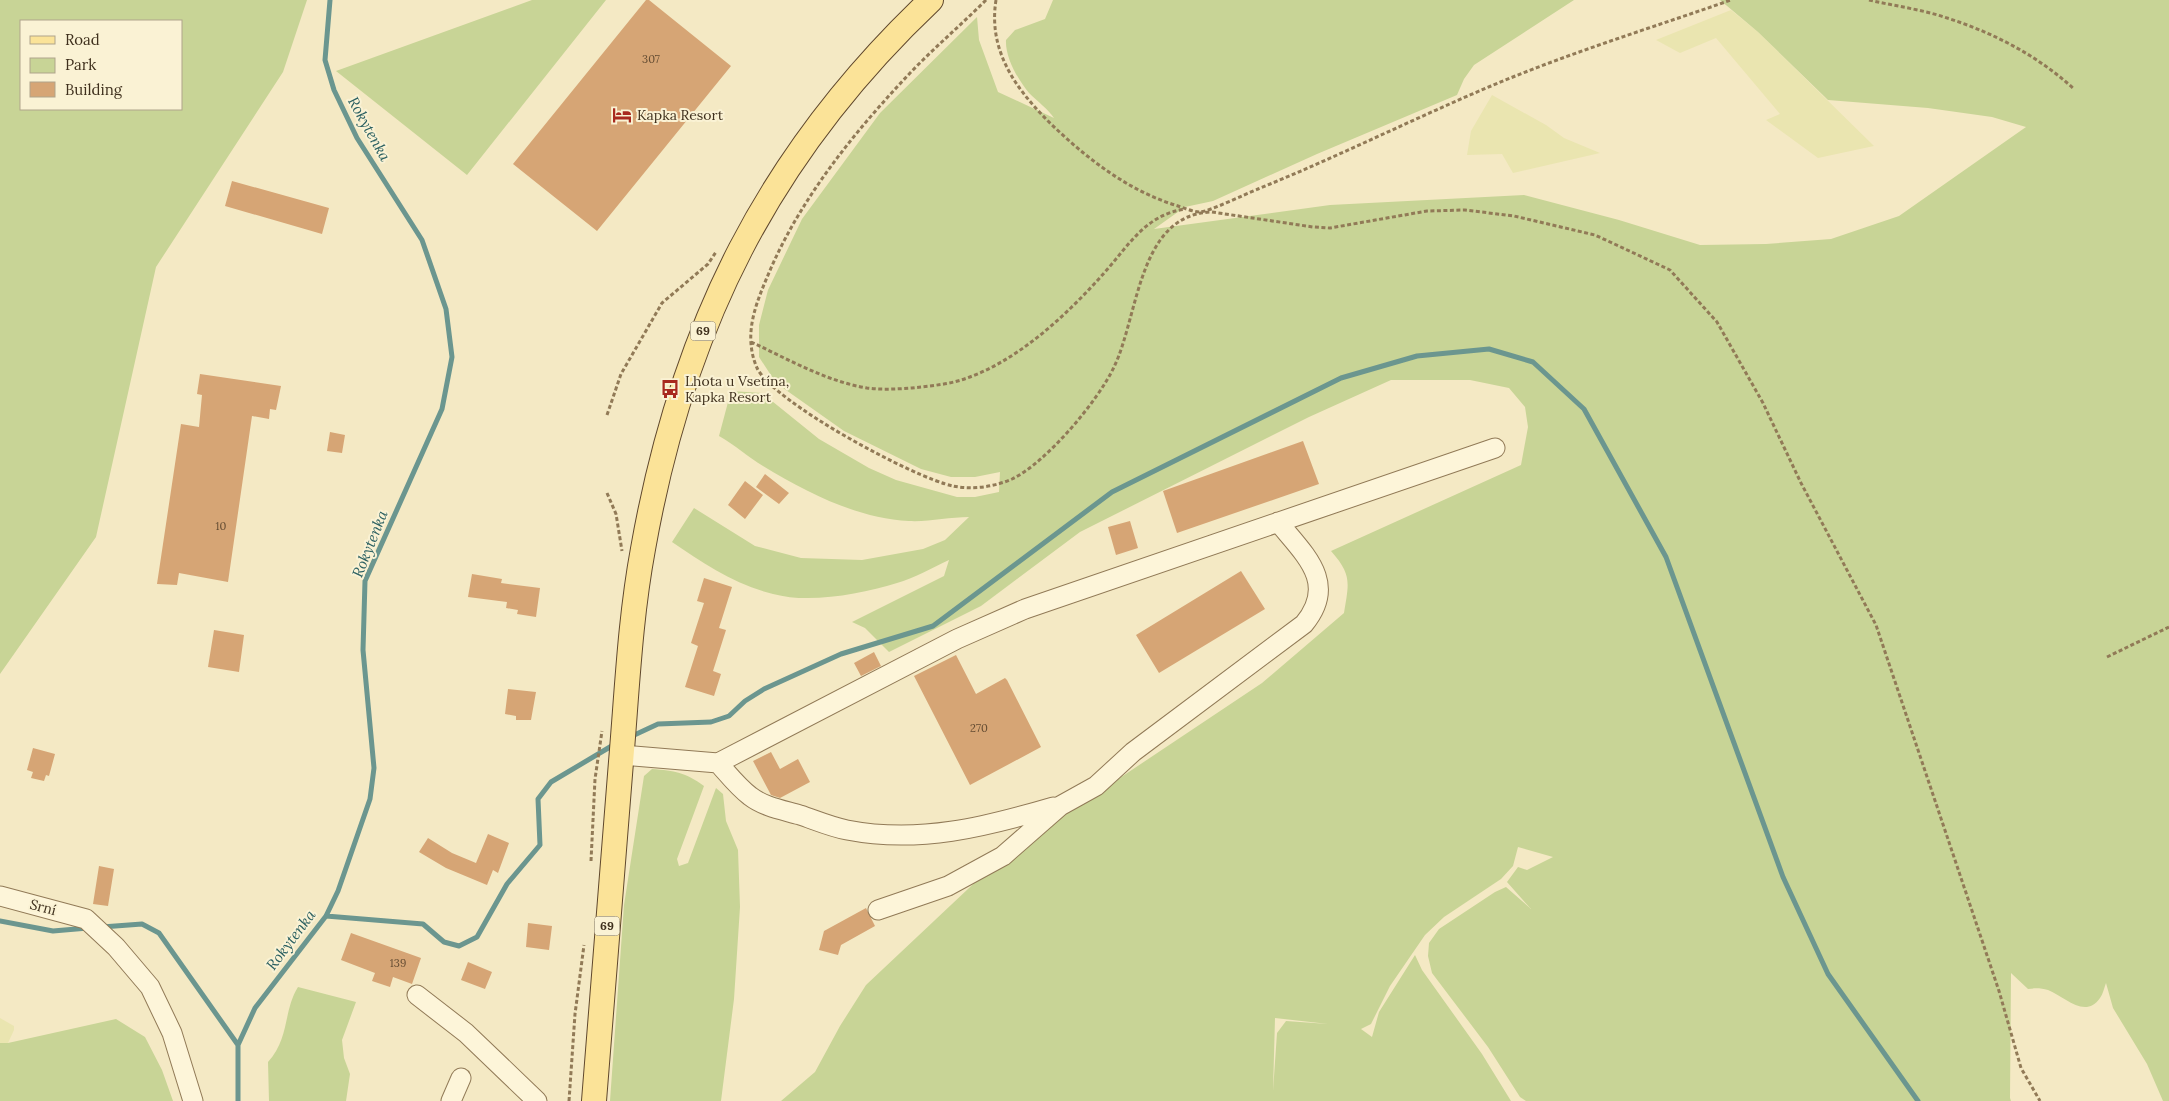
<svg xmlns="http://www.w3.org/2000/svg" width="2169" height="1101" font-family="Lora,serif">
  <rect width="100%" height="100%" fill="#f4e9c4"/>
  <!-- farmland -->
  <path fill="#eae5b0" d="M1731,10L1758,32L1874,146L1818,158L1766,120L1780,114L1716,38L1680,53L1656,40Z
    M1492,95L1546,125L1564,138L1600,153L1513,173L1502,154L1467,155L1471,131Z
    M0,1018L14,1026V1030L8,1043L0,1049Z"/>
  <!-- green -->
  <path fill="#c8d496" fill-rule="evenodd" d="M0,0H307L283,72L156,267L96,537L0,674ZM181,21V109H21V21Z
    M532,0H606L467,175L336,71Z
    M1053,0H1574L1474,65L1464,79L1457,95L1317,154L1213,201L1185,207L1154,229L1330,205L1524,195L1619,220L1700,245L1766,244L1831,239L1899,216L2026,127L1992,117L1928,108L1828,100L1758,32L1720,0H2169V1101H2163L2147,1064L2113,1008L2106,983C2104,988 2103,994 2100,998C2085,1020 2064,996 2048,990C2041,988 2035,988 2028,989L2011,973L2010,1098L2011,1101H1526L1520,1097L1488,1047L1432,973L1428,956L1429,943L1439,929L1495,892L1506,887L1531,909L1507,882L1518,867L1527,870L1553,857L1518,847L1513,866L1501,879L1444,917L1425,935L1390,986L1371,1024L1361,1029L1372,1037L1379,1012L1415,955L1422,970L1482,1054L1511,1101H781L815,1072L840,1026L866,985L1003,856L1262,683L1344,613C1349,582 1352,575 1331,551L1521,465L1528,427L1525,407L1509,388L1470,380H1391L1309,417L1080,532L981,606L889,652L865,628L852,622L944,576L949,560C932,568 914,578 897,583C860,594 810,604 773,594C735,585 703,563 672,542L694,508L755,546L801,558L862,560L923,549L945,540L969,517C949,517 929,522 909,521C856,518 808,493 763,466C748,457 735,445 719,436L731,391L762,393L819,439L869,468L896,480L957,497H975L999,492L1000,472L975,477H951L921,469L844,431L776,383L759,357V325L768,290L802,219L880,113L977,17L979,40L998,92L1054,118C1048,109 1037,101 1029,93C1018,80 1005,57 1006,40L1015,30L1045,19ZM1275,1018L1328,1024L1286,1021L1277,1033L1273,1091Z
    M652,769C675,771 685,772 704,786L677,859L679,866L688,863L716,788L723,794L726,821L738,850L740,907L734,999L721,1101H610L624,905L644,776Z
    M298,987L356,1002L342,1040L344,1058L350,1074L346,1101H269L268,1062C290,1038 283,1011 298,987Z
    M116,1019L145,1037L162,1070L173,1101H0V1043H8Z"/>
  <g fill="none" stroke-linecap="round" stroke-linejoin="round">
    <!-- stream -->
    <path stroke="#6b968f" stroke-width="5" d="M630,737L658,724L711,722L729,716L745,701L764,689L841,654L933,626L1112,492L1341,378L1417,356L1489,349L1533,362L1584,409L1666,557L1783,877L1828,974L1918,1101
      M326,916L423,924L444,942L459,946L477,937L507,884L540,845L538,799L551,782L615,744
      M0,921L53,931L88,928
      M102,927L142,924L159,933L238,1045
      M238,1101V1045L255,1008L326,916L338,891L370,799L374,768L363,650L365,581L442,409L452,357L446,309L422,240L357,138L334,90L325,60L330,0"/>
  </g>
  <!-- building -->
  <path fill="#d6a575" d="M646,0H649L731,66L597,231L513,164Z
    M232,181L329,208L322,234L225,206Z
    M200,374L281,386L276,410L270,409L269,419L252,416L228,582L179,573L177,585L157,584L181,424L199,427L202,395L197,394Z
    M330,432L345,435L342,453L327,451Z
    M1303,441L1319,484L1177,533L1163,491Z
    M765,474L789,493L779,504L756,487Z
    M745,481L763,495L745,519L728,505Z
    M1130,521L1138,548L1116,555L1108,527Z
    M1241,571L1265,609L1159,673L1136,635Z
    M472,574L502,579L501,583L540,588L536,617L517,614L518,610L506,608L507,602L468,597Z
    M704,578L732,587L719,628L726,630L713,671L721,674L714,696L685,687L698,646L691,643L704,603L697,601Z
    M214,630L244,635L239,672L208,667Z
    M874,652L881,666L861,676L854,663Z
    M956,655L976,694L1005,678L1007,680L1041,747L970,785L914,676Z
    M508,689L536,692L531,720H516V716L505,714Z
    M33,748L55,754L49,776L46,775L44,781L31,778L33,772L27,770Z
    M771,752L780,769L798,759L810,782L780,798L771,795L753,761Z
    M488,834L509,843L498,873L493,870L487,885L446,868L419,852L428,838L452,853L476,863Z
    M99,866L114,869L108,906L93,904Z
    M866,908L875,926L841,945L838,955L819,950L824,931Z
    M528,923L552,926L549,950L526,947Z
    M351,933L421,958L412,984L393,977L390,987L372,981L375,973L341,960Z
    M468,962L492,972L485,989L461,980Z"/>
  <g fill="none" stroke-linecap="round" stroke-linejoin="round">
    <!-- minor casing -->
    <g stroke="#917a57" stroke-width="21">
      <path id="minor" d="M622,755L718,763L957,639L1025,609L1495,448
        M718,763C728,774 738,787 750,796C764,807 783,810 800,815C815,820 831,827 847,830C919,844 985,827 1053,807
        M0,896L86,919L116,947L150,987L172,1033L193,1101
        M878,910L948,886L1003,856L1060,806L1096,786L1133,752L1304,624C1338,583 1305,555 1278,522
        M417,995L466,1033L537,1101
        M451,1101L461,1078"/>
    </g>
    <!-- major casing -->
    <g stroke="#5f472c" stroke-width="26">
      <path id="major" d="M594,1101C602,988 611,875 621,762C627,691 630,619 643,549C682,328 768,154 931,0"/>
    </g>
    <!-- path -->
    <path stroke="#917a57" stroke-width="3" stroke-dasharray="4 2.5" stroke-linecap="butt" d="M986,0C961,25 935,47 911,72C856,130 803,195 771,268C757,301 742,333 757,368C773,402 914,478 953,486C972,490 994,487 1012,479C1046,463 1098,401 1114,367C1139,315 1138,214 1212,212L1313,227L1330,228L1427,211L1465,210L1514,216L1595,235L1670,270L1717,322L1763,403L1801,483L1876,625L1999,991L2021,1068L2040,1101
      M996,0C988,50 1015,88 1049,122C1086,158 1128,191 1178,206C1184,208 1194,212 1200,212C1211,211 1245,194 1258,189C1337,157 1413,119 1491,86C1569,53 1651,28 1731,0
      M1869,0C1894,6 1920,9 1944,17C1992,32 2037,55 2074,89
      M751,342C788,359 825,381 867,388C882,390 897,389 912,388C928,386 945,385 961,380C1016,363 1067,315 1105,272C1129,245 1146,214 1186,209
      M607,415L621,374L662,303L708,264L716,252
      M607,493L616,514L622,551
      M2107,657L2169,627
      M591,861L595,779L602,731
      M569,1101L575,1014L584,945"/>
    <!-- minor -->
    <use href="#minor" stroke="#fdf5d9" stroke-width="19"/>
    <!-- major -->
    <use href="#major" stroke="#fbe398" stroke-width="24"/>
  </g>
  <!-- icons -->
  <defs>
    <g id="hotel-bare" transform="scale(1.5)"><path d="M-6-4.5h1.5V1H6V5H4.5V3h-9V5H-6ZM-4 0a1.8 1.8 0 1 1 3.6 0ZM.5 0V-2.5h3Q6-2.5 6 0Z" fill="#a8291f" stroke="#faf2d4" stroke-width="2.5" paint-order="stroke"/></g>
    <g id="bus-bare" transform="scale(1.5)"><path d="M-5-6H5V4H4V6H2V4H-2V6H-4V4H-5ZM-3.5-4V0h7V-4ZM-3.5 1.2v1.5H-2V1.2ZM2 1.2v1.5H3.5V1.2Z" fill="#a8291f" stroke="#faf2d4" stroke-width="2.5" paint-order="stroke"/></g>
  </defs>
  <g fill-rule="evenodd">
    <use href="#hotel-bare" x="622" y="115"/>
    <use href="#bus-bare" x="670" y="389"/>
  </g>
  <g text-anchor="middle" stroke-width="4" stroke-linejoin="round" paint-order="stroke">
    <!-- number labels -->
    <g font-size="11" fill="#654d33">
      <text x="651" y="63">307</text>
      <text x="221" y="530">10</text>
      <text x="979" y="732">270</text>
      <text x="398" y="967">139</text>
    </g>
    <!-- shield labels -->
    <g fill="#faf2d4" stroke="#776a54" stroke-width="1">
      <rect x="690.5" y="321.5" width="25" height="19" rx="4"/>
      <rect x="594.5" y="916.5" width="25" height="19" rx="4"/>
    </g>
    <g font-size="12" font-weight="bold" fill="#3f301d">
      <text x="703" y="335">69</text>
      <text x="607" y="930">69</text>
    </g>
    <!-- poi labels -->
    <g font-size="14" fill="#3f301d" stroke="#faf2d4" text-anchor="start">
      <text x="637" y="120">Kapka Resort</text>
      <text x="685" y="386">Lhota u Vsetína,<tspan x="685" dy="16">Kapka Resort</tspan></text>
    </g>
    <!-- street labels -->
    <g font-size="14" fill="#3f301d" stroke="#faf2d4">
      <text transform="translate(43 907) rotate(15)" y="5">Srní</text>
    </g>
    <!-- water labels -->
    <g font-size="15" font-style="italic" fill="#2b6061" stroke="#faf2d4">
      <text transform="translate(369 129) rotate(61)" y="5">Rokytenka</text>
      <text transform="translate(370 544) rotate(-68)" y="5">Rokytenka</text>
      <text transform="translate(291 940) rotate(-53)" y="5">Rokytenka</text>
    </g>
  </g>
  <!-- legend -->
  <rect x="20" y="20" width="162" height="90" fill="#faf2d4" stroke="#afa48b"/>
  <rect x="30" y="36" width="25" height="8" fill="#fbe398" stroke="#afa48b"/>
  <text x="65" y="45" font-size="15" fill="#3f301d">Road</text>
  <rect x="30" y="58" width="25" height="15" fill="#c8d496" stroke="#afa48b"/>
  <text x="65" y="70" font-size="15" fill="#3f301d">Park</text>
  <rect x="30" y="82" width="25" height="15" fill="#d6a575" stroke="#afa48b"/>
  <text x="65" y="95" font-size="15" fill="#3f301d">Building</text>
</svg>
